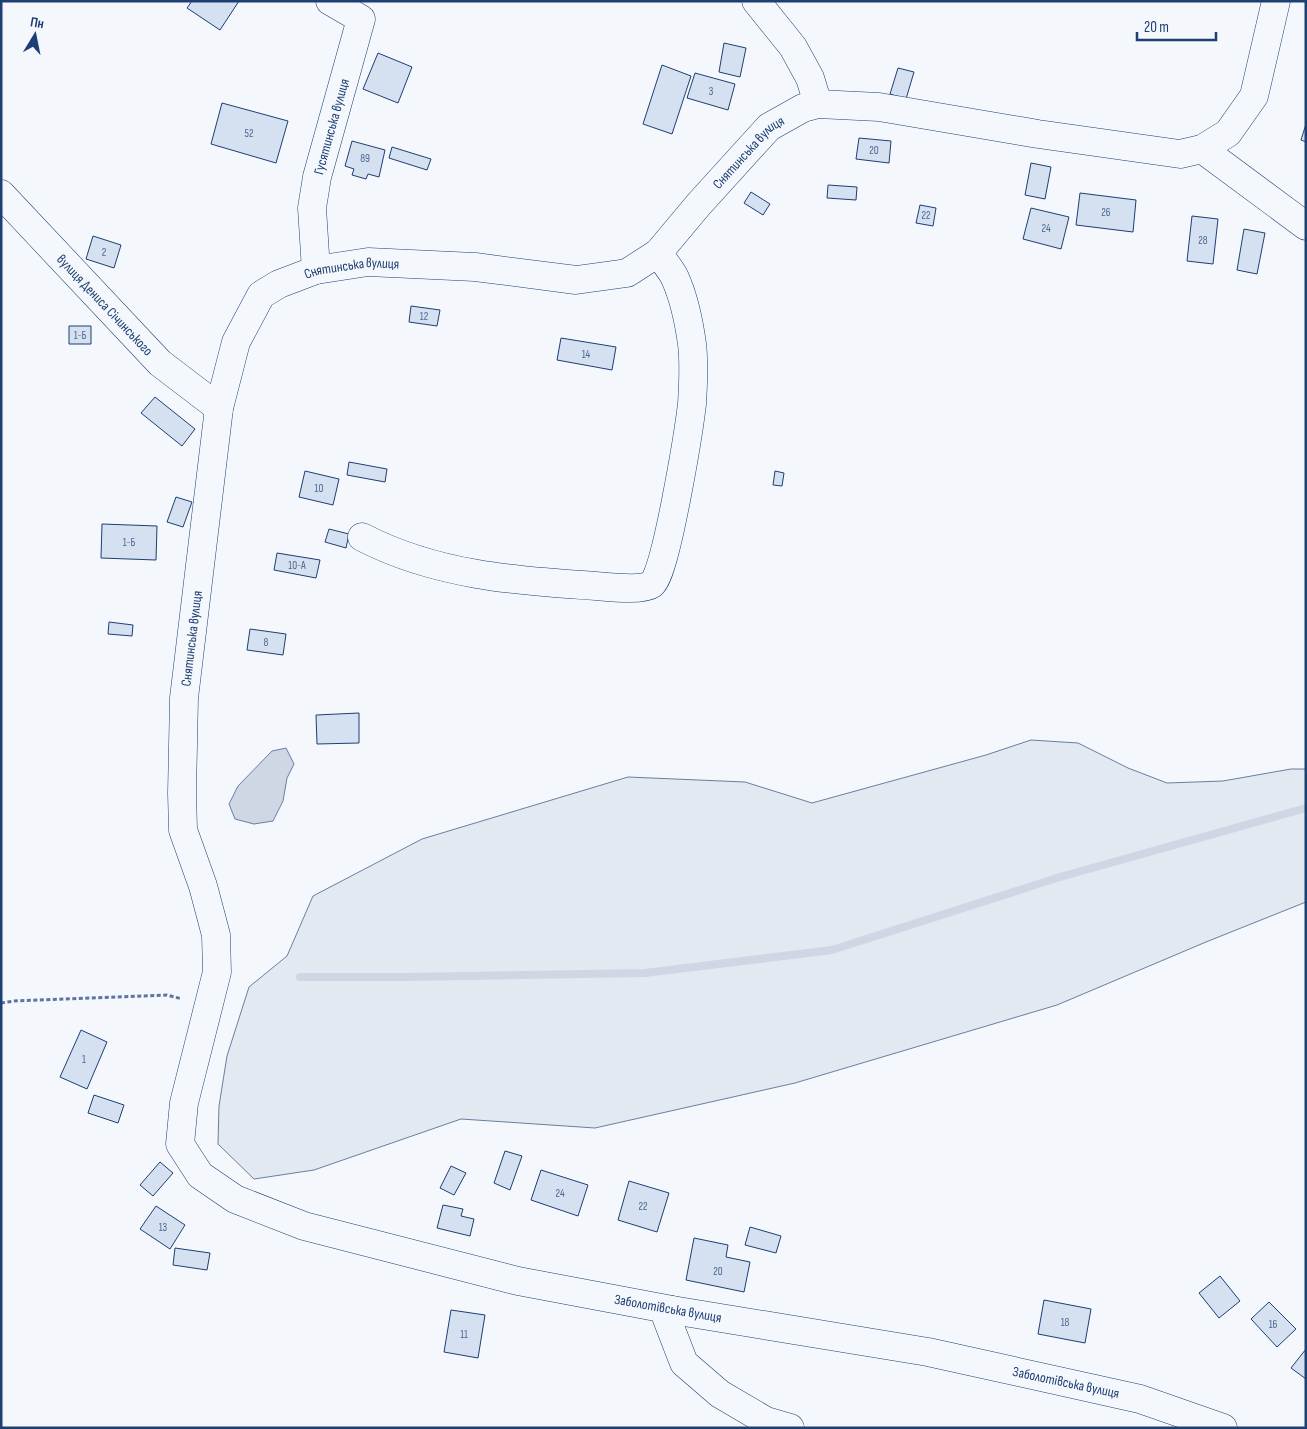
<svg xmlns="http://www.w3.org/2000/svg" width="1307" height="1429" font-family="'Sofia Sans Condensed',sans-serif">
  <rect width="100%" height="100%" fill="#f4f7fb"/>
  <!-- green -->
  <path fill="#e3e9f0" stroke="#687fa3" d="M1031,740L1078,743L1128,768L1167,783L1223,781L1291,769H1306V902L1206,942L1057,1005L795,1083L595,1128L461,1119L314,1170L254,1179L218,1144L219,1106L227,1056L249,987L287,956L313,896L422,839L628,777L745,782L812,803L986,755Z"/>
  <!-- water -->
  <path fill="#cfd7e4" stroke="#687fa3" d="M286,748L294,764L287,778L283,801L273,821L254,824L235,819L229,804L238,786L272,751Z"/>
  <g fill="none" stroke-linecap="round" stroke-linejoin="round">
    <!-- stream -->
    <path stroke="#cfd7e4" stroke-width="8" d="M300,977H408L645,973L832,950L1060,877L1306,808"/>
  </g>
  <!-- building -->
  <path fill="#d5e0f0" stroke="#1d3f73" d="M192,1H239L220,30L187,8Z
    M724,43L746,48L740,77L719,72Z
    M378,53L412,67L398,103L363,89Z
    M662,65L691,76L672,134L643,124Z
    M898,68L914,72L906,99L890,94Z
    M695,73L735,84L728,110L687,98Z
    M222,103L288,121L276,163L211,144Z
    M1306,124V142L1301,140Z
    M859,138L891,141L889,163L856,159Z
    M352,141L385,150L379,177L368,174L366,179L352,175L354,169L345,166Z
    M392,147L431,159L427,170L389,158Z
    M1031,163L1051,167L1045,199L1025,195Z
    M828,185L857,187L856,200L827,198Z
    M751,192L770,204L763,215L744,203Z
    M1080,193L1136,200L1133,232L1076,225Z
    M920,205L936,208L933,226L916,223Z
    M1031,208L1069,217L1061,249L1023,239Z
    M1192,216L1218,219L1213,264L1187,261Z
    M1244,229L1265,233L1257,274L1237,270Z
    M93,236L121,245L114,268L86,259Z
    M411,306L440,310L437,326L409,322Z
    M69,326H91V344H69Z
    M561,338L616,347L612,370L557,360Z
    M155,397L195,429L182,446L141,413Z
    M349,462L387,469L385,482L347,475Z
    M305,471L339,479L333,505L299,497Z
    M775,471L784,473L782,486L773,485Z
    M176,497L192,502L183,527L167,522Z
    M102,524L157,526L156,560L101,558Z
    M329,529L349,534L346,548L325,542Z
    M277,553L320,560L316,578L274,570Z
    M109,622L133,625L132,636L108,634Z
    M250,629L286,634L283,655L247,650Z
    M359,713V743L317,744L316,715Z
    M81,1030L107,1042L87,1089L60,1077Z
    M94,1095L124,1105L118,1123L88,1113Z
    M505,1151L522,1156L510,1190L494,1183Z
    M160,1162L173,1173L153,1196L140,1185Z
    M451,1166L466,1173L454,1195L440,1188Z
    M541,1170L588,1185L578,1216L531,1200Z
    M629,1181L669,1193L657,1232L618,1220Z
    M443,1205L463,1209L461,1216L474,1219L470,1236L437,1228Z
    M156,1206L185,1225L170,1249L140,1229Z
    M750,1227L781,1236L776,1253L745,1245Z
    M694,1238L728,1245L726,1257L750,1262L744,1292L686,1280Z
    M175,1248L210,1253L207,1270L173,1265Z
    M1220,1276L1240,1301L1219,1318L1199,1293Z
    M1044,1300L1091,1309L1085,1343L1038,1334Z
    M1269,1302L1296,1329L1277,1347L1251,1319Z
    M451,1310L485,1315L478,1358L444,1352Z
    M1306,1349V1379L1291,1368Z"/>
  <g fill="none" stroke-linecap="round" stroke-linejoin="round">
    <!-- minor casing -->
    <g stroke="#1d3f73" stroke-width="29">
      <g id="minor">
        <path d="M756,1L793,47L810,78L818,104"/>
        <path d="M1202,149L1306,226"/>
        <path id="s1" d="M1,194L160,363L219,408"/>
        <path id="s2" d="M316,270L312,208L317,177L361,19L330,1"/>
        <path d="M362,537C435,575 516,581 596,586C609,587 642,591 652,584C666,574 689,429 692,404C693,388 694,360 692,344C689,322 684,298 675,278C671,269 663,261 658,253"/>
        <path d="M672,1310L667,1319L684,1363L720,1394L766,1421L790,1428"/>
        <path id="s3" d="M1223,1428L1140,1399L928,1352L672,1310L518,1281L304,1226L235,1199L200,1175L180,1144L184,1103L217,972L216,935L203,886L183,830L182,793L184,698L219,408L236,342L261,295L279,284L316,270L368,262L475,267L576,280L627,273L658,253L699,204L769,127L803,108L818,104L879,107L1038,134L1180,154L1202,149L1228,133L1254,96L1276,1"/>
      </g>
    </g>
    <!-- path -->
    <path stroke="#5e769c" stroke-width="3" stroke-dasharray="4 2.5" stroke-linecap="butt" d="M1,1003L14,1001L167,995L182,999"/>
    <!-- minor -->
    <use href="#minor" stroke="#f4f7fb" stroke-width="28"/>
  </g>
  <g text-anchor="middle" stroke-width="4" stroke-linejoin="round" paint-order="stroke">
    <!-- number labels -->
    <g font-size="11" fill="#4b6792">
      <text x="711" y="95">3</text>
      <text x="249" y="137">52</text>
      <text x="874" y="154">20</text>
      <text x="365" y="162">89</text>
      <text x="1106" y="216">26</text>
      <text x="926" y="219">22</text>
      <text x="1046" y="232">24</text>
      <text x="1203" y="244">28</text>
      <text x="104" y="256">2</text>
      <text x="424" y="320">12</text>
      <text x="80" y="339">1-Б</text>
      <text x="586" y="358">14</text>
      <text x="319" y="492">10</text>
      <text x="129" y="546">1-Б</text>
      <text x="297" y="569">10-А</text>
      <text x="266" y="646">8</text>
      <text x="84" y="1063">1</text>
      <text x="560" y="1197">24</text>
      <text x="643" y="1210">22</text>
      <text x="163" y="1231">13</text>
      <text x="718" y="1275">20</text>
      <text x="1065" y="1326">18</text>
      <text x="1273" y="1328">16</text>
      <text x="464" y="1338">11</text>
    </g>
    <!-- street labels -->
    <g font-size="14" fill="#1d3f73" stroke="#f4f7fb">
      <text dy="5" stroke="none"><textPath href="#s2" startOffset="146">Гусятинська вулиця</textPath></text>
      <text dy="5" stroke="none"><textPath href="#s3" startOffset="2511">Снятинська вулиця</textPath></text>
      <text dy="5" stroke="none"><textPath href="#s3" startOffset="2061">Снятинська вулиця</textPath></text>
      <text dy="5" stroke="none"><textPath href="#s1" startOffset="152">вулиця Дениса Січинського</textPath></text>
      <text dy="5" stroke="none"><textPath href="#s3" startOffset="1611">Снятинська вулиця</textPath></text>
      <text transform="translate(668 1308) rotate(10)" y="5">Заболотівська вулиця</text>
      <text transform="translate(1066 1382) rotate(12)" y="5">Заболотівська вулиця</text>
    </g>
  </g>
  <!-- border -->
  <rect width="1307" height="1429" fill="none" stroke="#1d3f73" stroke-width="5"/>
  <!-- north arrow -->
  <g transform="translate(35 35) rotate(10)" stroke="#f4f7fb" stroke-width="4" paint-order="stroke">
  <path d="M0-4L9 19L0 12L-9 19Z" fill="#1d3f73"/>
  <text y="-8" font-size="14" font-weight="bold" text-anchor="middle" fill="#1d3f73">Пн</text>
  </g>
  <!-- scale -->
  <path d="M1137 32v8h79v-8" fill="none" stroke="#1d3f73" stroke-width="2.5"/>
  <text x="1144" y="32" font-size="15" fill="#1d3f73" stroke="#f4f7fb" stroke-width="4" paint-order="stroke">20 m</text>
</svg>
